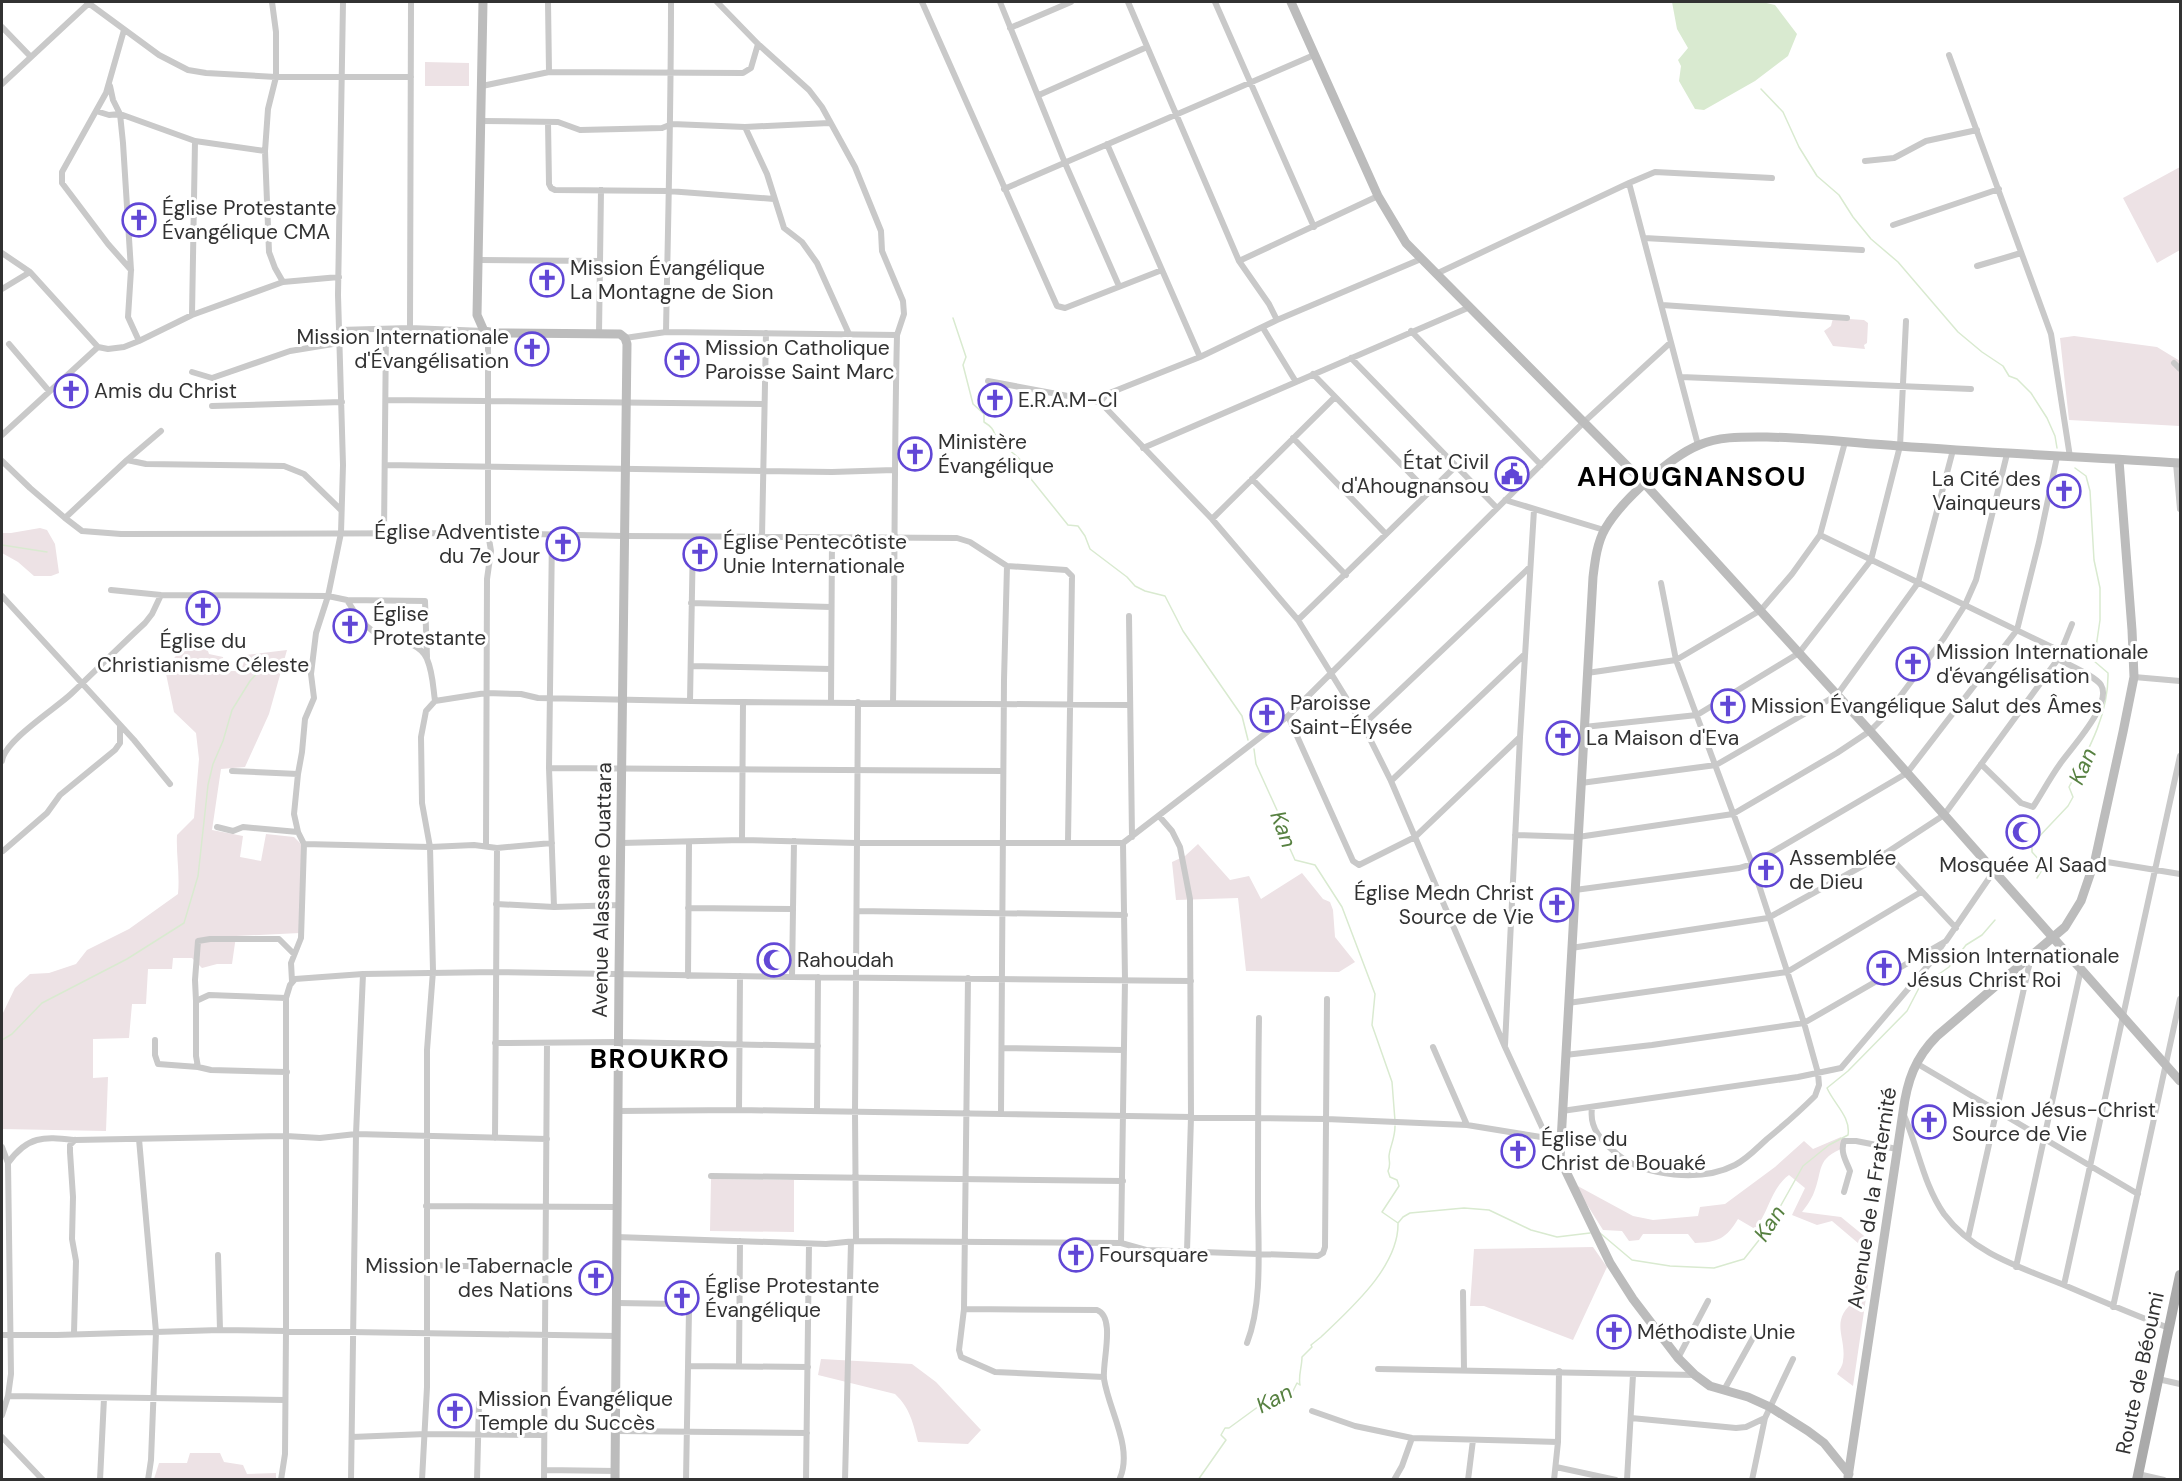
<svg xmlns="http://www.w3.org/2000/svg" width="2182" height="1481" font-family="'DM Sans',sans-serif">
  <rect width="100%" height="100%" fill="#fff"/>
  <!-- green -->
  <path fill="#ede2e5" d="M425,62L469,63V86H425Z
    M2180,167V250L2157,263L2123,198Z
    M1833,318L1864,320L1868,323L1867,343L1864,345L1865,349L1833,346L1824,331L1831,326Z
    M2074,336L2157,347L2180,361V426L2069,420L2060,338Z
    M40,528L47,530L55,544L59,573L51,576H34L18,562L2,553V533H11Z
    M203,636L209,654L223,657L225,671H241L246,655L287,650L269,714L245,767L221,769L212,830L243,836L240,857L261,861L266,834L294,837L302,845L300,933L236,936L232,964H217L202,968L192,958H173L172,969H148L146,1004H132L129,1038L93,1039V1078L108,1077L106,1131L2,1129V1015L15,988L30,974L49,973L76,964L87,950L129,929L178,894C180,874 176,855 177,835L194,818L199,759L196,733L174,712L165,669L185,645Z
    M1198,844L1230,880L1249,876L1261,899L1302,873L1323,899L1330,902L1333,910L1335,937L1355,962L1339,972L1246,971L1238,898L1176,900L1172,862L1185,856Z
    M1841,1137L1846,1147C1814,1159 1824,1170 1813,1195C1810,1201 1806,1207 1802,1212L1841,1217L1874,1244L1853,1386L1837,1374C1839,1371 1843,1365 1843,1361C1847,1336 1828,1321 1856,1300L1865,1249L1832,1221L1817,1225L1792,1215L1805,1188L1789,1175C1771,1188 1769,1212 1755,1229L1738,1219C1726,1239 1718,1242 1695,1243L1688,1234H1643L1639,1240L1629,1241L1622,1231L1603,1230L1574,1184L1633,1216L1653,1220L1698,1216L1700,1207L1725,1204L1775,1167L1804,1141L1813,1149Z
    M711,1179L794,1180V1232L710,1231Z
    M1593,1247L1607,1267L1573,1340L1484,1306H1470L1474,1249Z
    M821,1359L912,1364L936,1382L981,1430L968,1444L918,1442C913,1423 910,1408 895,1394L818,1375Z
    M190,1453H220L224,1462L243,1465L247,1474L276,1473V1479H154L159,1463H187Z"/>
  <!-- water -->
  <path fill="#d9ead0" d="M1672,2H1762L1775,5L1797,34L1788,56L1755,81L1704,110L1695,109L1679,81L1681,66L1678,60L1688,48L1677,29Z"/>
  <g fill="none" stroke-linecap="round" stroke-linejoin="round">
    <!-- stream -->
    <path stroke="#d9ead0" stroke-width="1.5" d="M1761,89L1783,112L1799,147L1817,176L1839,195L1853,217L1871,239L1898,262L1958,332L1982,352L2003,366L2009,376L2017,379L2031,393L2047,418L2055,436L2057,448
      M953,318L966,357L963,365L973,404L984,414V422C997,430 992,433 999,441C1011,453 1028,461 1031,479L1068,525L1078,526L1085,536L1090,549L1127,577L1135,586L1145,591L1165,596L1183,631L1242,716L1248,740
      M2,545L47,552
      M1254,749L1256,764L1281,819L1286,840L1295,860L1315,865L1342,907L1375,994L1372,1025L1392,1082L1395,1121
      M2037,878L2043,868L2041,862L2032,852V844L2068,806L2073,797L2069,787C2088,751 2109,714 2108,673L2094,661L2100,620V588L2094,560L2090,491L2086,476L2075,468
      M2,1040L12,1034L42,1003L127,959L184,923L198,876L208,785L213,764L223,741L232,710L250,681L258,672
      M1398,1223L1403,1217L1410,1213L1464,1208L1489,1210L1531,1230L1557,1237L1590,1233
      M1600,1233L1632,1260L1670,1266L1714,1268L1744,1259L1767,1230L1803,1166L1829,1145L1848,1135C1851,1117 1834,1104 1827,1088L1848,1071L1907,1011L1919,988L1949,967L1966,945L1982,935L1995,920
      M1198,1480L1226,1440L1221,1435L1225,1428H1229L1270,1398L1287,1396L1292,1393L1297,1383L1300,1385C1298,1376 1302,1367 1302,1357L1312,1347L1311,1345L1321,1337C1350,1309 1399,1267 1398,1223L1382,1212L1399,1186L1397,1180L1390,1177L1388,1171C1391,1165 1389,1162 1389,1156C1390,1146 1395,1139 1395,1126"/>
    <!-- street -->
    <path stroke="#c9c9c9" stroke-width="6" d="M87,2L159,55L188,70L206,73L276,77H411
      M272,2L276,32V77L268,109L265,151L269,252L275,268L283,282
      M343,2L338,295L343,465L341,533L328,596L316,633L311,674L314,698L305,719L302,752L298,774L294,814L298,832L304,844L430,847L474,845L497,848L552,843
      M548,2L549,72
      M717,2L758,44L809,90L822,107L855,167L881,231L882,251L903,301L904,314L897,335C894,458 895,580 893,703
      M922,2L1057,306L1065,308L1162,270
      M1000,2L1065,163L1119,286
      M1128,2L1239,261L1269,304L1277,320
      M1215,2L1314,227
      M2,27L30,56
      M1010,28L1071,2
      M124,30L106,93L62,172V183L108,244L131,270
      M1949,55L2051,334L2070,457
      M2,84L89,3
      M110,86L113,100L120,114L123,143L131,270L128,317L139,341
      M482,86L549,72L743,73L751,68L758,44
      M1039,95L1147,47
      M96,111L109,115L120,114L195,141L265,151
      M482,121L558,122L580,130L662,128L672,124L745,127L829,123
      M548,122L549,184L551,188L555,190L668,191L774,199
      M745,127L767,174L784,228L802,242L817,263L849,334
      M1107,144L1200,357
      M1865,161L1894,158L1926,141L1977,130
      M1629,183L1698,445
      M1004,189L1314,55
      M1893,225L1999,189
      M1644,238L1862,250
      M2,253L30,272L98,347L108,349L124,347L139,341L192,315L283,282L339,277
      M480,260L600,261
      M1239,261L1378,196
      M1977,266L2021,253
      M1438,273L1629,183L1655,172L1772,178
      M2,289L30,272
      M1662,305L1847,318
      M192,315L195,141
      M410,328L411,2
      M1263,328L1296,382
      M339,330L410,328L484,331L488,343V533L491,551L487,579L486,845
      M1411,331L1541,465
      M666,332C668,222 671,112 671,2
      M599,334L601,190
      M625,338L666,332L897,335
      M9,344L49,391
      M1351,358L1497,508
      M2174,363L2180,369
      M192,372L212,378L290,351L339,343
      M1313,374L1429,493
      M1681,377L1971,389
      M988,381L1100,402L1212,519L1298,620L1363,725L1391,781L1505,1047L1547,1138L1560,1159
      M386,400L764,404
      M1100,402L1107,394L1200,357L1277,320L1421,259
      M212,406L342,402
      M2,435L98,347
      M1293,438L1386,534
      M1143,448L1470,307
      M127,460L161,431
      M2,461L30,488L65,518L127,460L146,464L284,466L304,474L341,510
      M2176,463L2180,509
      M385,465L832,472L894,470
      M1252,479L1346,575
      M1505,500L1604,530
      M65,518L82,531L121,534L488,533L624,536L957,538L970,542L1007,566L1066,570L1072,576L1068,842
      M1212,519L1335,397
      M384,534L386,329
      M552,534L549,768L554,907
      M1820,535L2062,652
      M762,537L766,333
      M111,590L161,595L328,596L347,600C354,612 362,624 374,632C389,641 419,639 427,659C433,673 433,687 435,701
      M2,596L134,740L170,784
      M347,600L425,601L427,657
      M691,603L831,607
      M1129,616L1132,837
      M1298,620L1456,466
      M691,666L831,669
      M1587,673L1676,660L1761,610L1792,574L1820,535L1845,442
      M2134,677L2180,681
      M690,701L693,537
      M831,702L832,538
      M1288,716L1353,861L1359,865L1415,837L1519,738
      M1363,725L1530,567
      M1584,727L1697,715L1799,653L1871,560L1900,446L1906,321
      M2,761C4,741 55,709 71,694C95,671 120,646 145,623L152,614L161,595
      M1981,764L2021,803L2033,807C2042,793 2050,778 2060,764C2070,749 2113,704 2101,685C2095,676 2069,665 2058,659
      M549,768L1003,771
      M232,771L298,774
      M1391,781L1525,654
      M1581,783L1716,765L1837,695L1918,583L1953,450
      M1159,816L1172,831L1180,847L1190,899L1191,1117L1187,1251
      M217,827L233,831L243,827L298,832
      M1515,835L1578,837L1733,814L1837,753L1870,731L1886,715L1944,638L1965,605L1976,580L2007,454
      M742,840L743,702
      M621,843L742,840L857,843H1123L1288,716L1584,422L1670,343
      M1123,843L1125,980L1121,1243L1146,1250L1318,1256L1323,1253L1325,1247L1327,999
      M3,851L47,813L60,795L115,750L120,743V725
      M1886,853L1956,928
      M2095,860L2180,874
      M1575,890L1739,868L1752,864L1907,773L2017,630L2039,542L2057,457
      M496,904L554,907L621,905
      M688,908L792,909
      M857,911L1125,915
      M1571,948L1768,918L1886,853L1944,815L2058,659L2072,624
      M688,976L689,843
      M792,977L794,841
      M968,978L964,1309L959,1350L961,1357L995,1372L1104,1377
      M292,981L291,963L301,938L304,844
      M286,998L209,995L196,1001V1056L198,1067L211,1070L287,1072
      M196,1001L195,980L198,941L210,939H279L294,954
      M1568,1003L1787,972L1921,892
      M155,1040V1055L158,1064L198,1067
      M495,1043L619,1042L818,1046
      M1505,1045L1520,737L1534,510
      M1433,1047L1467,1125
      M1002,1048L1124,1050
      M1565,1055L1652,1045L1804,1023L1946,941L1994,871
      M1916,1063L2138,1194
      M1592,1108C1589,1129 1602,1141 1617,1154C1645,1177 1702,1182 1735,1165C1747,1159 1757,1148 1767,1139C1784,1125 1800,1111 1815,1096L1819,1085L1818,1073L1804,1023L1752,864L1676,660L1661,583
      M739,1110L740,976
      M618,1111L739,1110L1326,1119L1467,1125L1547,1138
      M817,1111L818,977
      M1562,1111L1798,1077L1841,1068L1930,963L1943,944
      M1903,1113C1918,1146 1923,1184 1944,1214C1974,1254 2020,1267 2064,1285C2099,1300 2134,1315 2169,1328
      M1001,1114L1004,680L1007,566
      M495,1138L497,848
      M139,1139L156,1332L151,1460L148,1480
      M2,1147L8,1163
      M711,1176L1123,1181
      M1844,1192L1850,1171C1846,1161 1840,1152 1844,1141H1856L1897,1149
      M426,1206L617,1207
      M616,1237L826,1244L856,1241L1121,1243
      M1968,1238L2031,957
      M856,1241L855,1112L858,702
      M218,1255L220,1330
      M427,1265L544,1268
      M2016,1267L2081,969
      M2064,1285L2180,756
      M1463,1292L1464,1370
      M617,1303L679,1304L685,1305L689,1310L686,1480
      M2113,1307L2180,999
      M964,1309L1097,1310C1116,1317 1102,1362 1104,1379C1109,1411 1133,1447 1120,1478
      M74,1333L76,1261L72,1239L73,1197L70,1152V1145L75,1140
      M2,1335H57L220,1330L616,1336
      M1247,1343C1263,1302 1258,1246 1258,1202C1258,1141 1258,1079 1259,1018
      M1678,1358L1708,1301
      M688,1366L808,1367
      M739,1366L740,1241
      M1378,1369L1695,1375
      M2158,1379L2180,1384
      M1724,1390L1754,1336
      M8,1396L285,1400
      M1312,1411L1355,1426L1412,1438L1558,1442
      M2,1415L8,1396L11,1374L8,1163C28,1135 44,1137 75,1140L286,1136L320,1138L356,1134L547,1139
      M1631,1418L1736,1428L1746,1427L1765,1418
      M616,1431L807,1433
      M2,1437L43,1480
      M352,1437L426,1434L544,1435
      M1556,1467L1616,1480
      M544,1470L616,1471
      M2138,1474L2164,1480
      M100,1480L104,1398
      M281,1480L285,1454L286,1331V998L290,985L295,979L363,974L496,972L792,977L1191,981
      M351,1480L356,1134L363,974
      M422,1480L427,1387V1050L433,971L430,847L422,803L421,737L426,711L435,701L486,693L521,694L538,698L743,702L1130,705
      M477,1480L479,1403L483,1400L544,1401
      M544,1480L547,1043
      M806,1480L809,1244
      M845,1480L851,1242
      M1394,1480L1402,1466L1412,1438
      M1468,1480L1473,1440
      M1554,1480L1558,1442L1559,1371
      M1627,1480L1633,1375
      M1752,1480L1765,1418L1793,1359"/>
    <!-- secondary -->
    <path stroke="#bcbcbc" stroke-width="9" d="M483,2L477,315L484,331L495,333L620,334L625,338L627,344L619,975L615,1480
      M1291,2L1378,196L1406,243L1644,483L1870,731L2180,1081
      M1849,1474L1824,1443L1808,1431L1770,1407L1748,1397L1710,1386L1695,1375L1678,1358L1633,1299L1610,1263L1560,1159L1593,577C1595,561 1597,543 1605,529C1621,501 1670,457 1699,445C1720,436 1744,437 1767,437C1811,438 1855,443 1899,446C1993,453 2086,457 2180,463
      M1848,1477L1903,1112C1907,1081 1915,1058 1937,1036L2065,927L2081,901L2095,860L2123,732L2134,677L2132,630L2119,460"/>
    <!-- primary -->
    <path stroke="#aaa" stroke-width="10" d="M2137,1480L2180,1275"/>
  </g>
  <!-- icons -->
  <defs>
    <g id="church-ring" transform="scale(1.725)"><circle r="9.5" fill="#fff" stroke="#6147d6" stroke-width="1.5"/><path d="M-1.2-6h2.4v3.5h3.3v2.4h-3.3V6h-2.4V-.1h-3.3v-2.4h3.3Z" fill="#6147d6"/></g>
    <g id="civic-ring" transform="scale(1.725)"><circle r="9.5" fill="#fff" stroke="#6147d6" stroke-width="1.5"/><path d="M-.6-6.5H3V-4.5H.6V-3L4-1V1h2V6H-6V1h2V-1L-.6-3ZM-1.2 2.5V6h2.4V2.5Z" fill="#6147d6"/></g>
    <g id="mosque-ring" transform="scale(1.725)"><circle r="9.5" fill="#fff" stroke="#6147d6" stroke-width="1.5"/><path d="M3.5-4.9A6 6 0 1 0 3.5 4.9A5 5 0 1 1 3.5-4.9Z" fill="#6147d6"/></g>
  </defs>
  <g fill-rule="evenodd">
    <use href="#church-ring" x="139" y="220"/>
    <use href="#church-ring" x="547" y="280"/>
    <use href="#church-ring" x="532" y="349"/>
    <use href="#church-ring" x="682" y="360"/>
    <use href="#church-ring" x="71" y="391"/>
    <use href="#church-ring" x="995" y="400"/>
    <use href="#church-ring" x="915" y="454"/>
    <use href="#civic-ring" x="1512" y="474"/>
    <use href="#church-ring" x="2064" y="491"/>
    <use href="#church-ring" x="563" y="544"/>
    <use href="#church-ring" x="700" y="554"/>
    <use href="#church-ring" x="203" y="608"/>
    <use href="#church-ring" x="350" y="626"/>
    <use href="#church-ring" x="1913" y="664"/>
    <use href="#church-ring" x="1728" y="706"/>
    <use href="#church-ring" x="1267" y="715"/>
    <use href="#church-ring" x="1563" y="738"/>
    <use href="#mosque-ring" x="2023" y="832"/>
    <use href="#church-ring" x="1766" y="870"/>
    <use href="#church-ring" x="1557" y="905"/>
    <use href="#mosque-ring" x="774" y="960"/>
    <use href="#church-ring" x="1884" y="968"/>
    <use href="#church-ring" x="1929" y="1122"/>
    <use href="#church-ring" x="1518" y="1151"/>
    <use href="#church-ring" x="1076" y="1255"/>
    <use href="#church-ring" x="596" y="1278"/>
    <use href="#church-ring" x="682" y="1298"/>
    <use href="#church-ring" x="1614" y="1332"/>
    <use href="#church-ring" x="455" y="1411"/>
  </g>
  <g text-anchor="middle" stroke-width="6" stroke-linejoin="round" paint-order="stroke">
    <!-- poi labels -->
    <g font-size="21" fill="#323232" stroke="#fff" text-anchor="start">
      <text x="162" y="215">Église Protestante<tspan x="162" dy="24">Évangélique CMA</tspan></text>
      <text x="570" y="275">Mission Évangélique<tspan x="570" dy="24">La Montagne de Sion</tspan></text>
      <text x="509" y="344" text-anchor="end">Mission Internationale<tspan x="509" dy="24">d'Évangélisation</tspan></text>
      <text x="705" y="355">Mission Catholique<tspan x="705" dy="24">Paroisse Saint Marc</tspan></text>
      <text x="94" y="398">Amis du Christ</text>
      <text x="1018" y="407">E.R.A.M-CI</text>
      <text x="938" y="449">Ministère<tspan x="938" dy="24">Évangélique</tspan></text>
      <text x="1489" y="469" text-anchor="end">État Civil<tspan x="1489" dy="24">d'Ahougnansou</tspan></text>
      <text x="2041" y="486" text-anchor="end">La Cité des<tspan x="2041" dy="24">Vainqueurs</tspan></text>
      <text x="540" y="539" text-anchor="end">Église Adventiste<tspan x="540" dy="24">du 7e Jour</tspan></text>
      <text x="723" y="549">Église Pentecôtiste<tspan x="723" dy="24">Unie Internationale</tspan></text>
      <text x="373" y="621">Église<tspan x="373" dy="24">Protestante</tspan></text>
      <text x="203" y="648" text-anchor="middle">Église du<tspan x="203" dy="24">Christianisme Céleste</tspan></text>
      <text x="1936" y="659">Mission Internationale<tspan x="1936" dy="24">d'évangélisation</tspan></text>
      <text x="1290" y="710">Paroisse<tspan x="1290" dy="24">Saint-Élysée</tspan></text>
      <text x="1751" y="713">Mission Évangélique Salut des Âmes</text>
      <text x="1586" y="745">La Maison d'Eva</text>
      <text x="1789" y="865">Assemblée<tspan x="1789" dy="24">de Dieu</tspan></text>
      <text x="2023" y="872" text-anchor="middle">Mosquée Al Saad</text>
      <text x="1534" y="900" text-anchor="end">Église Medn Christ<tspan x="1534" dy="24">Source de Vie</tspan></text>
      <text x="1907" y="963">Mission Internationale<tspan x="1907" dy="24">Jésus Christ Roi</tspan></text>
      <text x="797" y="967">Rahoudah</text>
      <text x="1952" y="1117">Mission Jésus-Christ<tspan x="1952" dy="24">Source de Vie</tspan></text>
      <text x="1541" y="1146">Église du<tspan x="1541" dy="24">Christ de Bouaké</tspan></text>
      <text x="1099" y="1262">Foursquare</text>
      <text x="573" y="1273" text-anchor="end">Mission le Tabernacle<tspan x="573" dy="24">des Nations</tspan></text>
      <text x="705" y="1293">Église Protestante<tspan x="705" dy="24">Évangélique</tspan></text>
      <text x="1637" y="1339">Méthodiste Unie</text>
      <text x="478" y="1406">Mission Évangélique<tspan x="478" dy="24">Temple du Succès</tspan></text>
    </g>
    <!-- street labels -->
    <g font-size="21" fill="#323232" stroke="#fff">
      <text transform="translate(602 890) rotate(-89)" y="7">Avenue Alassane Ouattara</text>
      <text transform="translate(1872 1198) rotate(-81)" y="7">Avenue de la Fraternité</text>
      <text transform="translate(2140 1373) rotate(-78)" y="7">Route de Béoumi</text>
    </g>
    <!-- water labels -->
    <g font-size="22" font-style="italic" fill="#578141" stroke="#fff">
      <text transform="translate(2082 766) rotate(-67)" y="8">Kan</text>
      <text transform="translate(1284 829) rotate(70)" y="8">Kan</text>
      <text transform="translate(1769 1223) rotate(-57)" y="8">Kan</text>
      <text transform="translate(1274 1398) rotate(-28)" y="8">Kan</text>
    </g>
    <!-- district labels -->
    <g font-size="27" font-weight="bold" letter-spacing="1.5" fill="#000" stroke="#fff">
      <text x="1692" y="486">AHOUGNANSOU</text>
      <text x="660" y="1068">BROUKRO</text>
    </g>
  </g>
  <!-- border -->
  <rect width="2182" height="1481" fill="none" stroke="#323232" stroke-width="6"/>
</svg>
